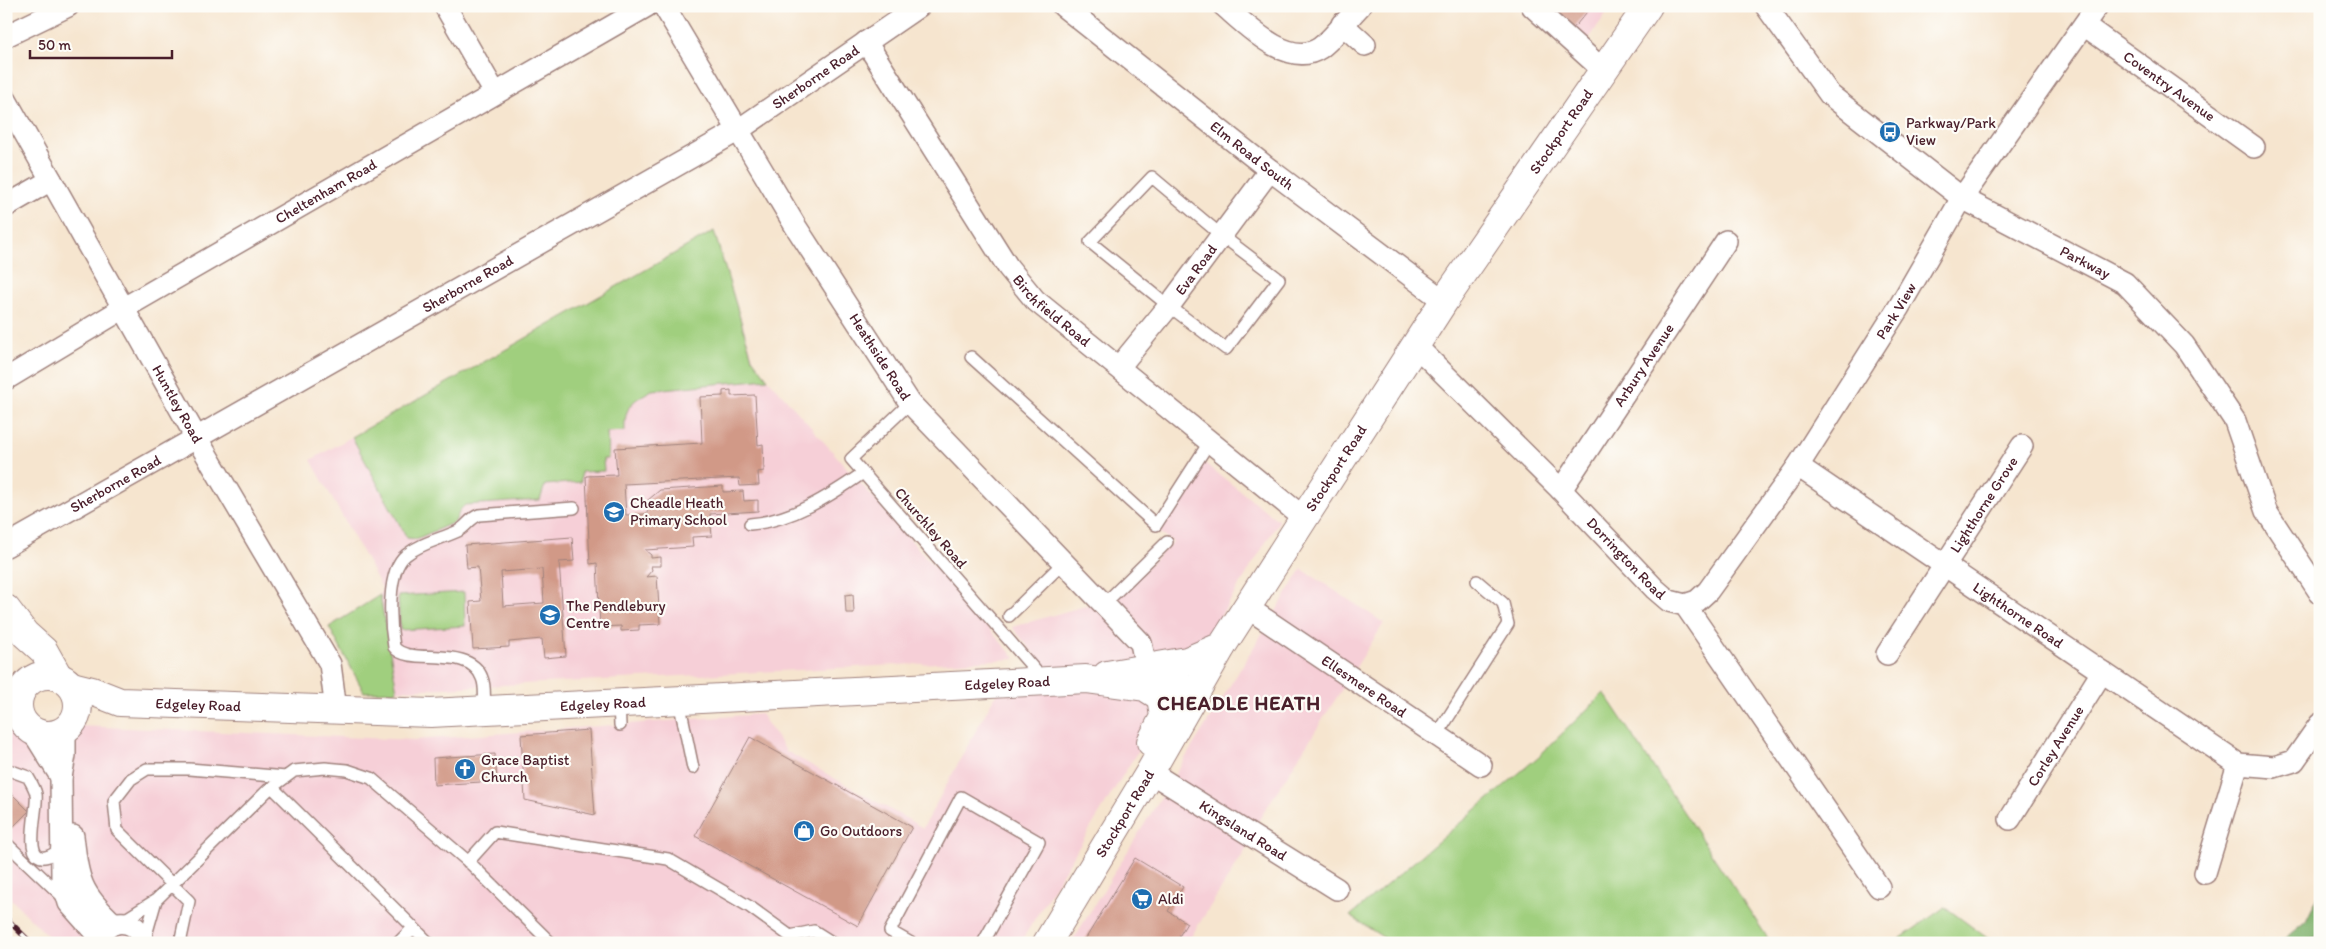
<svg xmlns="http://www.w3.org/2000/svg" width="2326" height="949" font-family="Itim,sans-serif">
  <rect width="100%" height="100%" fill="#fdfcf7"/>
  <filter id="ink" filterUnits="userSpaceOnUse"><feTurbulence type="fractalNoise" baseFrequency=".02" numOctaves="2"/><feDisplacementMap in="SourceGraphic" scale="10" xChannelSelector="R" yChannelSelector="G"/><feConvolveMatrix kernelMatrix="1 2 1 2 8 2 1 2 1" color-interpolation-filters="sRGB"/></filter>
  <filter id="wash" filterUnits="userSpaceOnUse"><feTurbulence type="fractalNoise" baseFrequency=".0096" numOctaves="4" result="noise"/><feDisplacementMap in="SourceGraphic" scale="20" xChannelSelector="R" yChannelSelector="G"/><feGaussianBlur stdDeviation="1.12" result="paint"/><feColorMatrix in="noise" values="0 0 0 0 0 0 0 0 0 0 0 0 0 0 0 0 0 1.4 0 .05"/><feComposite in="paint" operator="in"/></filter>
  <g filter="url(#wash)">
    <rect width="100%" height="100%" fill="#f6e5cf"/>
    <!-- built -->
    <path fill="#f6cfd7" d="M1543,6H1612L1586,43Z
      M714,231L755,364L1016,659L364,692L329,626L380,595L382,588L311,460Z
      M1203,462L1279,521L1020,943H55L6,894V723L414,740L761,714L786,751L923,828L998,690L1044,666L1012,627L1116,597L1173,542L1157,531Z
      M1302,569L1384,623L1257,823L1252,840L1187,943H1071Z"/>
    <!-- green -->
    <path fill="#a0cf7e" stroke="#757754" d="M714,231L752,358L768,379L652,390C632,401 624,406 625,431L607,432L608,459H603L604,471L581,472V482L545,485L540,500L465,505L460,510L455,522L416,539L407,538L352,437Z
      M464,592L465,626L400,630L398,596Z
      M380,595L397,691L364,692L329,627Z
      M1604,693L1771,943H1392L1350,916L1538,757Z
      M1945,907L1994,943H1894Z"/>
    <!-- forest -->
    <path fill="#80b26d" stroke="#65684c" d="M2320,892V934L2305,943H2279L2306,921Z"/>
    <g id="blocks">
      <!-- building -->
      <path fill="#d19987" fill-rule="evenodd" d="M1544,6H1592L1571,31Z
        M731,390V396L755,395L758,445L763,444L764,471L758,472L759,485L740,486L739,478L624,484L626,515L647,514L648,500L660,490L723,486V492L743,491L744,501L758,500V511L710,514L712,536L692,537L693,547L645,550L651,555V558L661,557V566H651L652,570L646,577L657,576L660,624L639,625V630L621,631V626L600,627L597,563L590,564L586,476L617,475L615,448L702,443L700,397L723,396V391Z
        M572,537L574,561L559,562L566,656L544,658L542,639L509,642V647L473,649L470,602L481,601L478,567L467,568L465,545ZM542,569L544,603L503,606L501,572Z
        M853,594L854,613H846L845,595Z
        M589,730L595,815L525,800L521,735Z
        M750,737L912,827L858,926L695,836Z
        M495,754L497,781L434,785L433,758Z
        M6,788L29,811L6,834Z
        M1135,858L1183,887L1168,911L1187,923L1175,943H1083Z"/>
    </g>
  </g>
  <g filter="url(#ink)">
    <use href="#blocks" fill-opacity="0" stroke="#a0827d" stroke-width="1"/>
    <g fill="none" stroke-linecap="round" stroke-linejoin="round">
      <!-- lane casing -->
      <g stroke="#a0827d" stroke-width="14">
        <path id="lane" d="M1152,177L1221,235L1279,279L1226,349L1169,306L1090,242Z
          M971,357L1156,525L1210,441
          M910,403L851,459L1042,678
          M750,524C791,521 830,496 863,473
          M1104,604L1167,542
          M1009,616L1064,562
          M679,701L693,768
          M619,702L620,725
          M484,709C484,700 486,687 482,678C469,643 408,667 394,647C390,624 386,571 406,555C421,543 441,539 458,531C466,527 470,518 479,515L574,508
          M1437,735L1508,624L1503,603L1477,581
          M6,769L28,777C31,782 35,789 36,794C39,807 20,866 49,856C54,854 58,851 60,846
          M273,788L429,943
          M6,843L64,898
          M468,862L495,832L668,859L750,907L790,936L814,931L833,943
          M121,922L156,900L268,790L294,771L325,768L347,770L371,778L471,864L551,943
          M144,942L156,900
          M180,943L189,901L117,830L114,801L131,779L147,769H189L286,777
          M398,943L413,928
          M911,943L890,931L961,797L1039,842L983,943"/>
      </g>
      <!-- street casing -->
      <g stroke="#a0827d" stroke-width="24">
        <g id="street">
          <path d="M445,6L495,93"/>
          <path id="s1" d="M664,6L796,227L910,403L1141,643L1146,667"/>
          <path id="s2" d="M1063,6L1270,170L1444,301"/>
          <path d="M1224,6C1246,25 1289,69 1320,48C1335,37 1347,19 1360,6"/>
          <path d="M1532,6L1603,70"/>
          <path id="s3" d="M1766,6L1830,95L1962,198L2125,283L2184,345L2235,421L2266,511L2320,593"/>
          <path d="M1342,24L1365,45"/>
          <path id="s4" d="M2084,25L2254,147"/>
          <path d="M6,36L68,6"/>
          <path id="s5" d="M866,42L1008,267L1035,300L1304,518"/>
          <path id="s6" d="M6,100L196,437L330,664L336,710"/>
          <path d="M6,206L51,180"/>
          <path id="s7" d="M1416,346L1561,490L1655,589L1669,601L1685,605L1879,887"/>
          <path id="s8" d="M1119,367L1169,306L1270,170"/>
          <path id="s9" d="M6,379L124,308L647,6"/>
          <path id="s10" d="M1798,466L2238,764"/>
          <path id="s11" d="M1561,490L1726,241"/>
          <path id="s12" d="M6,546L737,131L919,6"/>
          <path id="s13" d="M1685,605L1697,601L1708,591L1798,466L1899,307L1962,198L2097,6"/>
          <path id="s14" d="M1248,608L1481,765"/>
          <path id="s15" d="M1887,654L2022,446"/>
          <path d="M65,731V755L61,777L62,879L69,903L100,938"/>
          <path d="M33,732L61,777"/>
          <path id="s16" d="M1150,772L1337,889"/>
          <path id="s17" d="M2010,819L2102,672"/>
          <path d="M73,836C78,880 80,893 114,924"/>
          <path d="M2205,873L2238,764L2274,767L2294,761L2320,724"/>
          <path d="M104,931C117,916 141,922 143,943"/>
        </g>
      </g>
      <!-- secondary casing -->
      <g stroke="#a0827d" stroke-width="30">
        <g id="secondary">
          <path d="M6,609L25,634L44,651L58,676"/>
          <path d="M1152,668L1195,694"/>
          <circle cx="48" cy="705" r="30"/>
          <path d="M1107,675L1187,661L1222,646"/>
          <path id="s18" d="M72,686L92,691L120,702L431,713L1086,679L1145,687L1177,707L1181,708"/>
        </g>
      </g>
      <!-- primary casing -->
      <g stroke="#a0827d" stroke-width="30">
        <g id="primary">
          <path d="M1151,742L1164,717L1161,696"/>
          <path id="s19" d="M1047,943L1150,772L1222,646L1304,518L1444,301L1648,6"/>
        </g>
      </g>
      <!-- lane -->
      <use href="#lane" stroke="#fff" stroke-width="11"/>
      <!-- street -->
      <use href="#street" stroke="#fff" stroke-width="21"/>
      <!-- secondary -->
      <use href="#secondary" stroke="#fff" stroke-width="28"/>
      <!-- primary -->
      <use href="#primary" stroke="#fff" stroke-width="28"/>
      <!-- rail casing -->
      <g stroke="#4a1f2b" stroke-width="5.5">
        <path id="rail" d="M6,918L31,943"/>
      </g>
      <!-- rail -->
      <use href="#rail" stroke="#fdfcf7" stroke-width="4" stroke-dasharray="11" stroke-linecap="butt"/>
    </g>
  </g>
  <!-- icons -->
  <defs>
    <g id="bus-disc" transform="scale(1.125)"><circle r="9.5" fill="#1f6fb2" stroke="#fdfcf7"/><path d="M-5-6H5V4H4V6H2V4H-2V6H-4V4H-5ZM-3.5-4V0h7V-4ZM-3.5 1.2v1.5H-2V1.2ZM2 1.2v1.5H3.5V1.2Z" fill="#fff"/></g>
    <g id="school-disc" transform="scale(1.125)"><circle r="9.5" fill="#1f6fb2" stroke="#fdfcf7"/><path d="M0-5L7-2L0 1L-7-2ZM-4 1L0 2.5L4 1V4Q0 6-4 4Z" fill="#fff"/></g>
    <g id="church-disc" transform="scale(1.125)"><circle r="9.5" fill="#1f6fb2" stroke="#fdfcf7"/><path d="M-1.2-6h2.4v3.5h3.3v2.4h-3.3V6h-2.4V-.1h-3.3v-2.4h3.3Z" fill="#fff"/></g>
    <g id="shop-disc" transform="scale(1.125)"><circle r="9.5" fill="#1f6fb2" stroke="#fdfcf7"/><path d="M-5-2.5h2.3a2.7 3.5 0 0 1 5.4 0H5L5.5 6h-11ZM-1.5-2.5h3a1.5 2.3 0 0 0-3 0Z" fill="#fff"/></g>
    <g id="supermarket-disc" transform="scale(1.125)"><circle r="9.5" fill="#1f6fb2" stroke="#fdfcf7"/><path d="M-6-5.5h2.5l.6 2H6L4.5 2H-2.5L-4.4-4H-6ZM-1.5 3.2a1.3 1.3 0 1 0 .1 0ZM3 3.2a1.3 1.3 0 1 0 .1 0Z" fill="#fff"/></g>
  </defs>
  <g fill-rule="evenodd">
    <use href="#bus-disc" x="1890" y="132"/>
    <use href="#school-disc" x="614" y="512"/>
    <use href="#school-disc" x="550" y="615"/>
    <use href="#church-disc" x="465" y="769"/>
    <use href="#shop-disc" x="804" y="831"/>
    <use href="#supermarket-disc" x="1142" y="899"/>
  </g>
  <g text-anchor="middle" stroke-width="4.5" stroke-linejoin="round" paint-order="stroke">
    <!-- street labels -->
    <g font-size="15" fill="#4a1f2b" stroke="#fdfcf7">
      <text dy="5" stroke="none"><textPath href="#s12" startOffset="936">Sherborne Road</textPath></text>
      <text dy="5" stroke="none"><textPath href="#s4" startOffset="105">Coventry Avenue</textPath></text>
      <text dy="5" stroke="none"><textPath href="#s19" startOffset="961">Stockport Road</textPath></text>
      <text dy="5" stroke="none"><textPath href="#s2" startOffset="241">Elm Road South</textPath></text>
      <text dy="5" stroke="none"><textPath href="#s9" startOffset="371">Cheltenham Road</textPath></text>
      <text dy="5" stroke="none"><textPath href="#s3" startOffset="416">Parkway</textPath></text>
      <text dy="5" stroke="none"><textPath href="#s8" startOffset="124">Eva Road</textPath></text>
      <text dy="5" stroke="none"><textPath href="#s12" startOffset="531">Sherborne Road</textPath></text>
      <text dy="5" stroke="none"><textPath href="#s5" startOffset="328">Birchfield Road</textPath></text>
      <text dy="5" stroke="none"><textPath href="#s13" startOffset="365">Park View</textPath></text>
      <text dy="5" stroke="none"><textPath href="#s1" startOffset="412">Heathside Road</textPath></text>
      <text dy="5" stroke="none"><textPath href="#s11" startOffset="150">Arbury Avenue</textPath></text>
      <text dy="5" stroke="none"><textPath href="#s6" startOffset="349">Huntley Road</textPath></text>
      <text dy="5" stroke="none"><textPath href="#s19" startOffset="556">Stockport Road</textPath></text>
      <text dy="5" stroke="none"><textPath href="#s12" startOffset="126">Sherborne Road</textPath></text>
      <text dy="5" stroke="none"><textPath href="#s15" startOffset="178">Lighthorne Grove</textPath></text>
      <text transform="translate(931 528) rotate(49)" y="5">Churchley Road</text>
      <text dy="5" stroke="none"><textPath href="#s7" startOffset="299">Dorrington Road</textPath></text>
      <text dy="5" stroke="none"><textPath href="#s10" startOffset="266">Lighthorne Road</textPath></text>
      <text dy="5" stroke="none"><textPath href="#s18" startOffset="939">Edgeley Road</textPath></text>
      <text dy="5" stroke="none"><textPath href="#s14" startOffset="140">Ellesmere Road</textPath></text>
      <text dy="5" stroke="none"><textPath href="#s18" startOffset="534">Edgeley Road</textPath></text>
      <text dy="5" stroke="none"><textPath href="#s18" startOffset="129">Edgeley Road</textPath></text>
      <text dy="5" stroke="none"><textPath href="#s17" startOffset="86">Corley Avenue</textPath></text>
      <text dy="5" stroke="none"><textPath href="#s19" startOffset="151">Stockport Road</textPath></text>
      <text dy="5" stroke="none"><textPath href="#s16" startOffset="110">Kingsland Road</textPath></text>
    </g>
    <!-- poi labels -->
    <g font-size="15" fill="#4a1f2b" stroke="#fdfcf7" text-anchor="start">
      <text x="1906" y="128">Parkway/Park<tspan x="1906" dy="17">View</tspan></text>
      <text x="630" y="508">Cheadle Heath<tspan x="630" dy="17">Primary School</tspan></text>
      <text x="566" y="611">The Pendlebury<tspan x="566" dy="17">Centre</tspan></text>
      <text x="481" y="765">Grace Baptist<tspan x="481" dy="17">Church</tspan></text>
      <text x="820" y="836">Go Outdoors</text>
      <text x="1158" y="904">Aldi</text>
    </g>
    <!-- district labels -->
    <g font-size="20" font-weight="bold" letter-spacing="1" fill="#4a1f2b" stroke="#fdfcf7">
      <text x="1239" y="710">CHEADLE HEATH</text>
    </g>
  </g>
  <!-- margin -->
  <rect width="2326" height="949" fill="none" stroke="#fdfcf7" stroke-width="25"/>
  <!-- scale -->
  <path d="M30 50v8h142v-8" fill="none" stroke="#4a1f2b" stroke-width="2.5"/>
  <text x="38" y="50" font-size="15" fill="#4a1f2b" stroke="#fdfcf7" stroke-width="4" paint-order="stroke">50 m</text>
</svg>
